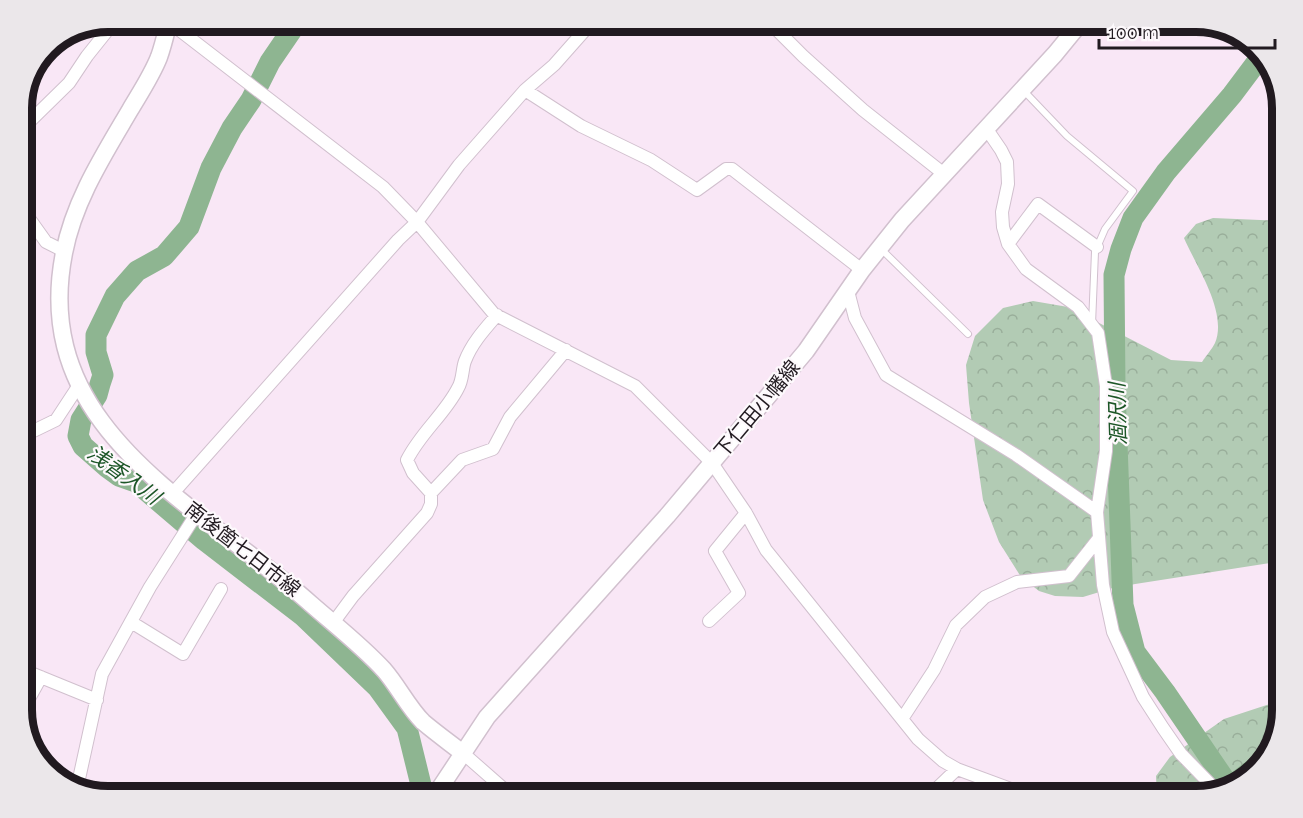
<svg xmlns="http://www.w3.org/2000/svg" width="1303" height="818" font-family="Raleway,'Noto Sans JP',sans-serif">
  <defs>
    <pattern id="forest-crowns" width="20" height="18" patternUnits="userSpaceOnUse" patternTransform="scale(1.5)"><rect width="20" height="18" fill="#b2cbb4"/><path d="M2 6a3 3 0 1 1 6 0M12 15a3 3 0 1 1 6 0" fill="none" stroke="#99ae9a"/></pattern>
  </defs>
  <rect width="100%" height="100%" fill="#f9e7f6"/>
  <!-- forest -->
  <path fill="url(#forest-crowns)" d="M1213,218L1282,221V559L1270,563L1116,587L1083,597L1055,596L1039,591L1021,577L999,542L983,500L969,403L966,365L975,336L1003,308L1033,301L1068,307L1171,360L1202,362C1206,356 1212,349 1215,343C1228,312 1196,266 1184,238L1196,224Z
    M1282,700V711L1268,758L1239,786L1196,797H1157L1156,776L1170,757L1224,719Z"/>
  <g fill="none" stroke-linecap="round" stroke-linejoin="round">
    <!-- stream -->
    <path stroke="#8eb591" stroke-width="4" d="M1225,780L1272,744"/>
    <!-- river -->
    <path stroke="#8eb591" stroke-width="21" d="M298,21L270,62L251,100L232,128L211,168L189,227L164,256L137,271L115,296L96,335V352L103,375L100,384L97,395L81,420L78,436L83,446L108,468L119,476L136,482L204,540L303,616L378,688L407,728L421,785
      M1232,787L1225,780L1165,692L1135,652L1123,605L1115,390L1114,275L1121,249L1133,218L1166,172L1232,95L1262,55"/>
    <!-- service casing -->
    <g stroke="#d1c0ce" stroke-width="8">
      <path id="service" d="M1024,91L1067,136L1133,191L1105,229L1095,252L1092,324
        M880,248L968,334"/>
    </g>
    <!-- minor casing -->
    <g stroke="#d1c0ce" stroke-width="14">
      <path id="minor" d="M768,21L803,56L863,110L944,174
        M169,22L383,187L417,222L494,314L635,386L712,463L746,513L766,550L918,739L943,761L957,769L1016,791L1023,797
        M525,90L581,126L651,160L697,190L726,169H732L862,270
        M986,128L1001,150L1007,162L1008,184L1002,212L1003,227L1008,244L1026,269L1078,307L1098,333L1106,386V451L1097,512L1103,585L1113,632L1143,697L1163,728L1181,754L1217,791
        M21,130L69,83L87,56L115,21
        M21,207L46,242L64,251
        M1008,244L1038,204L1097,247
        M848,291L855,318L886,375L1016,455L1097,512
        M21,437L56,420L79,385
        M173,493L398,240L417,222L459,165L525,90L554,65L593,21
        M431,493L462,460L493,449L510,417L566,350
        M709,621L739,593L715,551L746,513
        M131,622L183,654L221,589
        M333,623L353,596L427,513L431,504V493L413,473L407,460C421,432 445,414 458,388C463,380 462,369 465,361C472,343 484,330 497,315
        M21,669L97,700
        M21,713L41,677
        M902,719L934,670L956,625L985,597L1017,582L1069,576L1099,538
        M464,754L513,797
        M77,788L102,674L150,587L197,513
        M921,797L933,792L957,769"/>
    </g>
    <!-- secondary casing -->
    <g stroke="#d1c0ce" stroke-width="19">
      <path id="secondary" d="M169,21C166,33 163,46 159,57C152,75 140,93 130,110C103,156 74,201 64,253C29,431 201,505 311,604C335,625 362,646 384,670C398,686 408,707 423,722C436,733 450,743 464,754
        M434,797L487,717L667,516L806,351L862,270L902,220L1055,54L1082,21"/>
    </g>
    <!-- service -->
    <use href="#service" stroke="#fff" stroke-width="6"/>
    <!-- minor -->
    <use href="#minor" stroke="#fff" stroke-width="12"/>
    <!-- secondary -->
    <use href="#secondary" stroke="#fff" stroke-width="16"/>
  </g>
  <g text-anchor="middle" stroke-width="4.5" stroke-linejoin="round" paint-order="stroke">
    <!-- street labels -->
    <g font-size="20" fill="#211a20" stroke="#fdf9fc">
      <text transform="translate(757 409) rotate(-50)" y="7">下仁田小幡線</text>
      <text transform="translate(243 549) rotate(38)" y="7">南後箇七日市線</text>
    </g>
    <!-- water labels -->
    <g font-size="21" font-style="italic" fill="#1c5627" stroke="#fdf9fc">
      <text transform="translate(1118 414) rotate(-92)" y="7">涸沢川</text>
      <text transform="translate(124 475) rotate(36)" y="7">浅香入川</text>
    </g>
  </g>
  <!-- crop -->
  <path d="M0 0H1303V818H0ZM108 32H1196A76 76 0 0 1 1272 108V710A76 76 0 0 1 1196 786H108A76 76 0 0 1 32 710V108A76 76 0 0 1 108 32Z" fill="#ebe7ea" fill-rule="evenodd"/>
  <path fill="none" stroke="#211a20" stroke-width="8" d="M108 32H1196A76 76 0 0 1 1272 108V710A76 76 0 0 1 1196 786H108A76 76 0 0 1 32 710V108A76 76 0 0 1 108 32Z"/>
  <!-- scale -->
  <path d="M1099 39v9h176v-9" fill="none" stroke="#211a20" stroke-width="3"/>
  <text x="1108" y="39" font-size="18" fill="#211a20" stroke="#fdf9fc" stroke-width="4.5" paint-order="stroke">100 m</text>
</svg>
